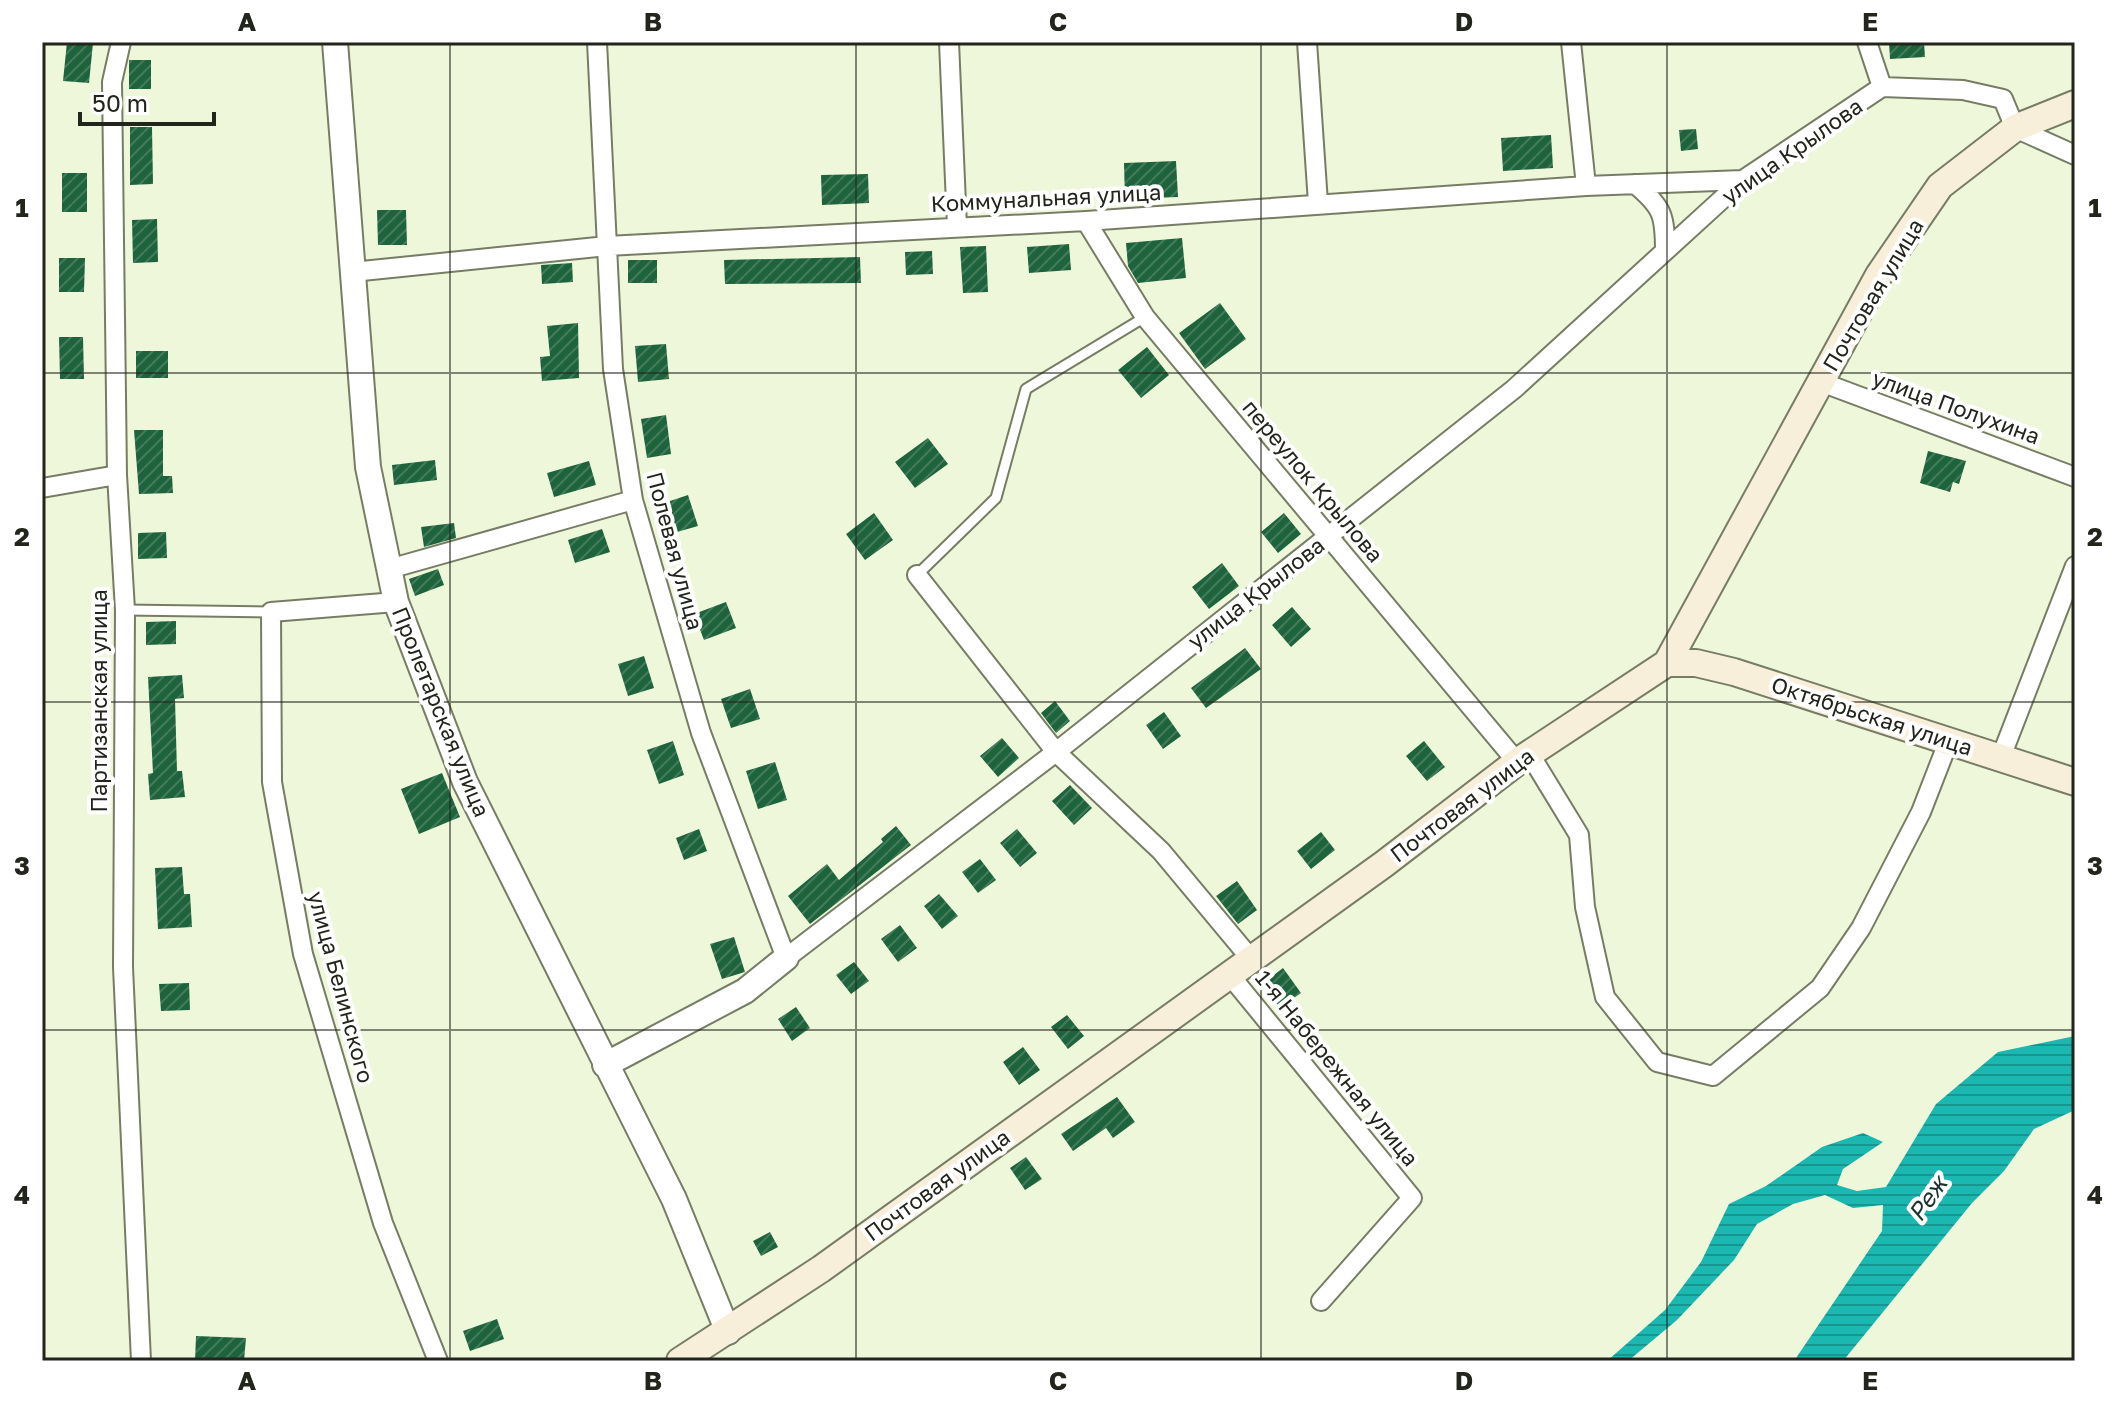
<svg xmlns="http://www.w3.org/2000/svg" width="2117" height="1403" font-family="'Golos Text',sans-serif">
  <defs>
    <pattern id="water-rules" width="6" height="5" patternUnits="userSpaceOnUse" patternTransform="scale(2)"><rect width="6" height="5" fill="#1ab8b0"/><path d="M0 2.5h6" fill="none" stroke="#17958e"/></pattern>
    <pattern id="building-hatch" width="6" height="6" patternUnits="userSpaceOnUse" patternTransform="scale(2)"><rect width="6" height="6" fill="#1d633c"/><path d="M-1 1l2-2M0 6l6-6M5 7l2-2" fill="none" stroke="#457a5c"/></pattern>
  </defs>
  <rect width="100%" height="100%" fill="#eff7db"/>
  <!-- water -->
  <path fill="url(#water-rules)" d="M2075,1036V1110L2034,1129L2004,1171L1972,1203L1843,1361H1794L1882,1231L1883,1205L1853,1208L1825,1195L1793,1204L1757,1224L1734,1260L1677,1320L1628,1361H1607L1665,1310L1701,1262L1729,1204L1766,1186L1822,1147L1863,1133L1883,1142L1843,1169L1837,1185L1857,1191L1886,1187L1936,1104L1998,1052Z"/>
  <!-- building -->
  <path fill="url(#building-hatch)" d="M67,42L93,43L89,83L63,81Z
    M1889,42H1924L1925,57L1890,59Z
    M129,60H151V89H129Z
    M130,127H152L153,184L130,185Z
    M1696,129L1698,149L1681,151L1679,130Z
    M1551,135L1553,168L1503,171L1501,138Z
    M1176,161L1178,197L1125,199L1124,163Z
    M62,173H87V212H62Z
    M868,174L869,203L822,205L821,175Z
    M377,210H406L407,245H378Z
    M157,219L158,262L133,263L132,220Z
    M1182,238L1186,278L1138,283L1128,266L1126,243Z
    M1069,244L1071,270L1029,273L1027,247Z
    M986,246L988,292L963,293L960,247Z
    M932,251L933,274L906,275L905,252Z
    M860,257L861,283L725,284L724,260Z
    M59,258H85L84,292H59Z
    M628,260H657V283H628Z
    M572,263L573,282L542,284L541,265Z
    M1220,303L1246,339L1205,369L1179,333Z
    M578,323L579,378L542,381L540,357L550,356L547,326Z
    M59,337H83L84,379H60Z
    M666,344L669,379L638,382L635,346Z
    M1147,347L1169,375L1141,398L1118,370Z
    M136,351H168V378H136Z
    M666,415L671,454L647,458L641,419Z
    M134,430H163V476H172L173,493L139,494Z
    M928,438L948,464L915,488L895,462Z
    M1928,451L1966,461L1959,484L1953,482L1950,492L1920,483Z
    M435,460L437,480L394,485L392,465Z
    M589,461L596,485L554,497L547,473Z
    M688,495L698,526L670,534L661,504Z
    M874,513L893,540L865,560L846,534Z
    M1284,513L1301,534L1278,553L1261,532Z
    M454,523L456,538L424,547L421,527Z
    M602,529L610,552L575,563L568,540Z
    M166,532L167,558L138,559V533Z
    M1222,563L1239,586L1209,609L1192,587Z
    M438,569L444,585L415,596L409,579Z
    M726,602L736,628L704,640L694,614Z
    M1292,607L1311,629L1291,647L1272,625Z
    M176,621V644L146,645V622Z
    M1245,648L1261,669L1206,708L1191,688Z
    M644,656L654,688L628,696L618,664Z
    M182,675L184,698L175,699L177,771H182L185,797L150,800L148,774L153,773L148,677Z
    M750,689L760,719L731,728L721,699Z
    M1055,701L1070,721L1056,733L1041,713Z
    M1164,712L1181,736L1163,749L1146,725Z
    M1002,738L1019,758L998,777L980,756Z
    M673,741L684,775L659,784L647,750Z
    M1424,741L1445,767L1427,781L1406,756Z
    M775,762L787,800L758,809L746,771Z
    M442,773L460,817L419,834L401,789Z
    M1070,785L1092,808L1074,825L1052,801Z
    M896,826L911,845L810,924L788,896L827,864L839,880L883,842L881,839Z
    M699,829L707,851L684,860L676,838Z
    M1017,829L1037,853L1020,867L1000,843Z
    M1321,832L1335,850L1311,869L1297,851Z
    M980,859L996,880L978,893L962,872Z
    M182,867L184,894H190L192,927L158,929L155,868Z
    M1237,881L1257,910L1238,924L1216,896Z
    M939,894L958,916L942,929L924,906Z
    M900,925L917,948L898,962L881,939Z
    M734,937L745,972L722,979L710,944Z
    M854,962L869,981L851,994L836,975Z
    M1283,968L1301,993L1280,1008L1262,984Z
    M189,983L190,1010L161,1011L159,984Z
    M796,1007L810,1028L792,1041L778,1019Z
    M1067,1015L1084,1036L1068,1049L1051,1027Z
    M1023,1047L1040,1070L1019,1085L1003,1062Z
    M1117,1097L1135,1122L1113,1138L1106,1128L1073,1151L1061,1134Z
    M1026,1157L1042,1179L1025,1190L1010,1168Z
    M770,1232L778,1247L761,1256L753,1241Z
    M497,1319L504,1339L470,1351L463,1331Z
    M196,1336L246,1338L244,1361H195Z"/>
  <g fill="none" stroke-linecap="round" stroke-linejoin="round">
    <!-- service casing -->
    <g stroke="#767d64" stroke-width="13">
      <path id="service" d="M917,575L996,498L1026,389L1145,317
        M125,610L271,612"/>
    </g>
    <!-- minor casing -->
    <g stroke="#767d64" stroke-width="22">
      <path id="minor" d="M121,42L112,82L117,475L125,610L123,967L141,1361
        M597,42L613,369L633,500L701,733L786,958L1056,752L1514,389L1743,180L1882,87
        M949,42L957,227
        M1307,42L1318,203
        M1571,42L1586,186
        M1867,42L1882,87
        M1882,87L1963,90L2003,99L2015,128L2075,155
        M1635,184C1663,207 1665,216 1665,251
        M1086,221L1145,317L1517,762
        M352,272L607,246L1086,221L1586,186L1743,180
        M1821,382L2075,477
        M42,488L117,475
        M389,569L633,500
        M917,575L1056,752L1161,851L1251,959
        M396,602L271,612L272,782L303,954L383,1223L438,1361
        M1529,753L1579,835L1585,907L1605,997L1657,1062L1713,1076L1820,988L1861,928L1921,812L1949,740
        M2001,757L2075,566
        M1228,973L1412,1198L1321,1301"/>
    </g>
    <!-- tertiary casing -->
    <g stroke="#767d64" stroke-width="28">
      <path id="tertiary" d="M335,42L368,467L396,602L465,782L674,1199L728,1332
        M605,1065L745,991L786,958"/>
    </g>
    <!-- secondary casing -->
    <g stroke="#767d64" stroke-width="30">
      <path id="secondary" d="M1667,663H1696L1734,672L2075,782
        M680,1361L821,1269L1384,864L1517,762L1667,663L1879,275L1940,186L2015,128L2075,104"/>
    </g>
    <!-- service -->
    <use href="#service" stroke="#fff" stroke-width="9"/>
    <!-- minor -->
    <use href="#minor" stroke="#fff" stroke-width="18"/>
    <!-- tertiary -->
    <use href="#tertiary" stroke="#fff" stroke-width="24"/>
    <!-- secondary -->
    <use href="#secondary" stroke="#f8efdb" stroke-width="26"/>
  </g>
  <!-- grid -->
  <path fill="none" stroke="#22251b" stroke-width="2" stroke-opacity="0.55" d="M450,42V1361M856,42V1361M1261,42V1361M1667,42V1361M42,373H2075M42,702H2075M42,1030H2075"/>
  <g text-anchor="middle" stroke-width="8" stroke-linejoin="round" paint-order="stroke">
    <!-- street labels -->
    <g font-size="22" fill="#22251b" stroke="#fff">
      <text transform="translate(1792 151) rotate(-35)" y="8">улица Крылова</text>
      <text transform="translate(1046 198) rotate(-3)" y="8">Коммунальная улица</text>
      <text transform="translate(1873 295) rotate(-59)" y="8">Почтовая улица</text>
      <text transform="translate(1956 407) rotate(20)" y="8">улица Полухина</text>
      <text transform="translate(1313 481) rotate(50)" y="8">переулок Крылова</text>
      <text transform="translate(675 551) rotate(75)" y="8">Полевая улица</text>
      <text transform="translate(1256 593) rotate(-38)" y="8">улица Крылова</text>
      <text transform="translate(99 701) rotate(-90)" y="8">Партизанская улица</text>
      <text transform="translate(441 712) rotate(68)" y="8">Пролетарская улица</text>
      <text transform="translate(1872 716) rotate(18)" y="8">Октябрьская улица</text>
      <text transform="translate(1462 805) rotate(-37)" y="8">Почтовая улица</text>
      <text transform="translate(341 987) rotate(75)" y="8">улица Белинского</text>
      <text transform="translate(1337 1068) rotate(51)" y="8">1-я Набережная улица</text>
      <text transform="translate(937 1185) rotate(-36)" y="8">Почтовая улица</text>
    </g>
    <!-- water labels -->
    <g font-size="24" font-style="italic" fill="#1b3230" stroke="#fff">
      <text transform="translate(1928 1199) rotate(-55)" y="8">Реж</text>
    </g>
  </g>
  <!-- border -->
  <rect width="2117" height="1403" fill="none" stroke="#ffffff" stroke-width="88"/>
  <!-- scale -->
  <path d="M80 112v12h134v-12" fill="none" stroke="#22251b" stroke-width="4"/>
  <text x="92" y="112" font-size="24" fill="#22251b" stroke="#ffffff" stroke-width="6" paint-order="stroke">50 m</text>
  <rect x="44" y="44" width="2029" height="1315" fill="none" stroke="#22251b" stroke-width="3"/>
  <g font-size="26" text-anchor="middle" font-weight="bold" fill="#22251b">
    <text x="247" y="31">A</text>
    <text x="653" y="31">B</text>
    <text x="1058" y="31">C</text>
    <text x="1464" y="31">D</text>
    <text x="1870" y="31">E</text>
    <text x="22" y="217">1</text>
    <text x="2095" y="217">1</text>
    <text x="22" y="546">2</text>
    <text x="2095" y="546">2</text>
    <text x="22" y="875">3</text>
    <text x="2095" y="875">3</text>
    <text x="22" y="1204">4</text>
    <text x="2095" y="1204">4</text>
    <text x="247" y="1390">A</text>
    <text x="653" y="1390">B</text>
    <text x="1058" y="1390">C</text>
    <text x="1464" y="1390">D</text>
    <text x="1870" y="1390">E</text>
  </g>
</svg>
